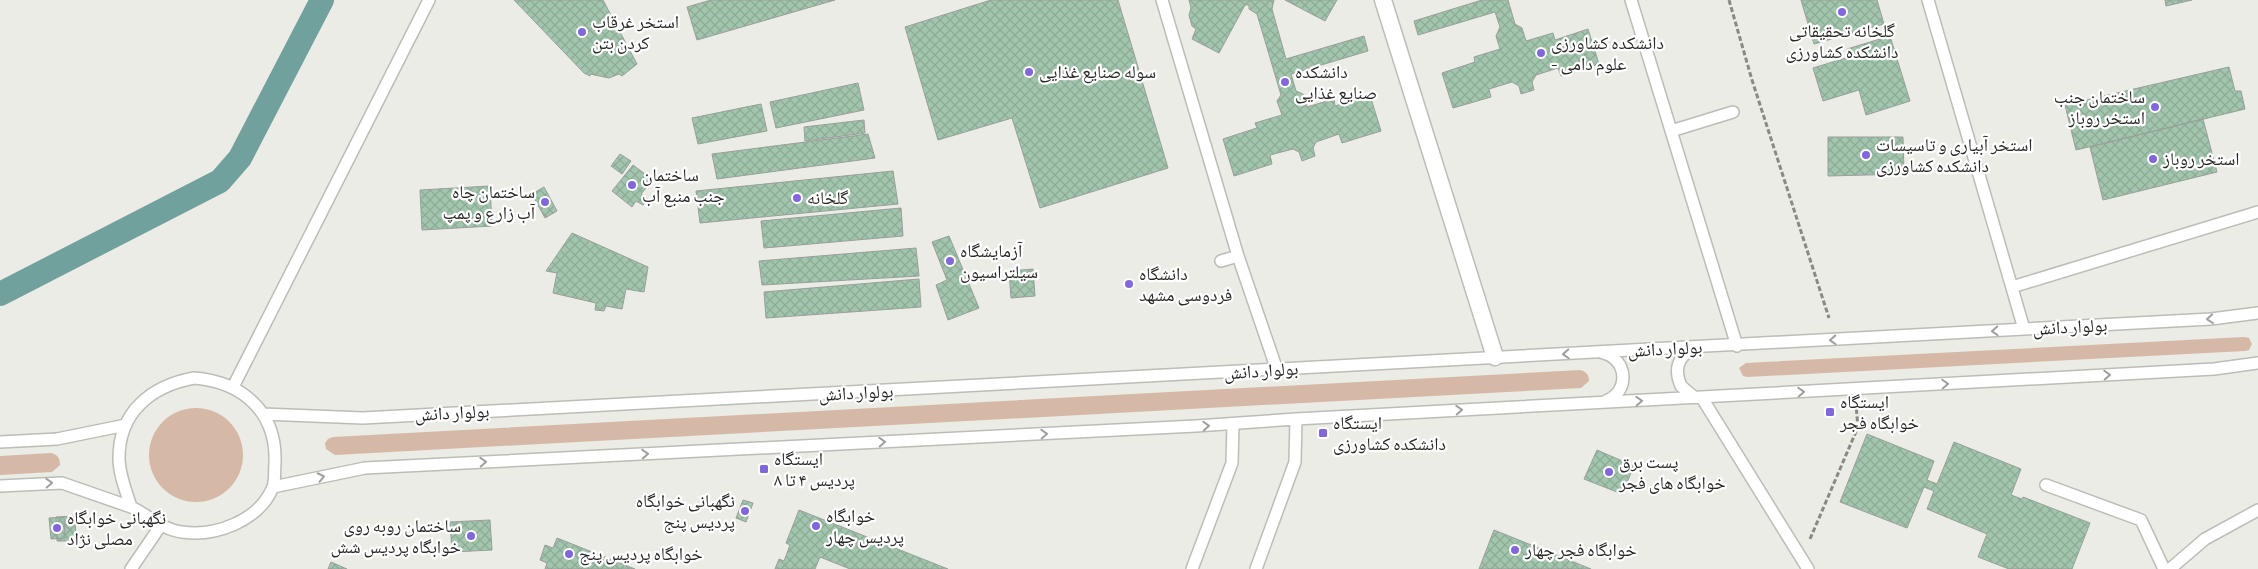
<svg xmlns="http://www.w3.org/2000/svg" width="2258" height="569" font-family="'Sofia Sans Condensed','Noto Naskh Arabic',sans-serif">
  <defs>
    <pattern id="building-cross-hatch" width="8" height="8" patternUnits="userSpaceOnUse" patternTransform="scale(1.25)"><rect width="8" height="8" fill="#a2c6ad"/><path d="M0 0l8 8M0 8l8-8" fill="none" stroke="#8caa95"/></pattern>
  </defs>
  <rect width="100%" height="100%" fill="#eaece5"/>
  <!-- grass -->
  <path fill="#d6b8a6" d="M2244,337L2249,338L2252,344L2249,350L2245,351L1747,377L1743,376L1739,368L1746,363Z
    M1580,370C1587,372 1589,375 1589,381L1581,388L335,455L326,449L325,443L328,439L333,437Z
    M149 455a47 47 0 1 1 94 0a47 47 0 1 1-94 0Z
    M51,453C58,455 60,458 60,465L52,472L0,475V456Z"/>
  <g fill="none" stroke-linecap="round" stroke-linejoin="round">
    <!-- canal -->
    <path stroke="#71a19c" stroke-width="24" d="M0,294L220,181L240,158L322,0"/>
  </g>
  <!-- building -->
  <path fill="url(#building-cross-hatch)" stroke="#999f9b" d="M514,0H603L637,64L622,76L619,74L609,78L590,74V76L584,73Z
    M711,0H835L697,40L687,7Z
    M991,0H1118L1168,168L1040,208L1012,118L938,140L905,27Z
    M1189,0H1274L1272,9L1286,59L1364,36L1368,51L1291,74L1296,91L1303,94L1307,107L1334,99L1335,106L1370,95L1381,131L1342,143L1339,134L1316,142L1313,148L1315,156L1302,161L1299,152L1293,149L1270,155L1272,164L1234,176L1223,139L1257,128L1255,123L1282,115L1277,101L1281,95L1257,14L1249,9V5H1245L1219,53L1192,39L1196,29L1192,26L1189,15L1191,8Z
    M1285,0H1337L1325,21Z
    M1482,0H1508L1515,24L1522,28L1526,41L1553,33L1555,40L1588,29L1599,64L1561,76L1558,68L1536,75L1532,82L1534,90L1521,94L1519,86L1512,82L1489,89L1491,97L1453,108L1442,73L1475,62L1474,57L1500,49L1496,36L1500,27L1495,12L1418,35L1414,21Z
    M1801,0H1877L1884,24L1814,44Z
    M2165,0H2192L2166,6Z
    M1890,36L1910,101L1866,115L1859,90L1823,101L1813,68L1849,57L1847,49Z
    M2229,67L2235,91H2241L2245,109L2076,150L2065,105Z
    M858,83L864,110L776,128L770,102Z
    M761,104L767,131L698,144L692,118Z
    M2203,119L2217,172L2103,200L2090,147Z
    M864,120L865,133L805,141L804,127Z
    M868,134L875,158L717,179L712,154Z
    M1828,137H1903L1904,174L1828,176Z
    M620,154L631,161L622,174L611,166Z
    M633,165L653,180L641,194L648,199L643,205L636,201L632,207L612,191Z
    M893,171L898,204L700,223L696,191Z
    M490,186L492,226L422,230L420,190Z
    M544,187L557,211L545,218L532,194Z
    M901,208L903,236L764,248L761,221Z
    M572,233L648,267L644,292L626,289L622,309L606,306L604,311L595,310L596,303L553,293L557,273L546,271Z
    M949,236L979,308L948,320L936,285L947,280L932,242Z
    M916,248L919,276L762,285L759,261Z
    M1033,269L1035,296L1011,298L1009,271Z
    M919,279L921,307L766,318L764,292Z
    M1867,434L1934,461L1927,480L1937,484L1954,442L2021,469L2011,495L2022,499L2023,497L2090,523L2072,569H2009L1978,557L1987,534L1927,509L1934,491L1924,487L1907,528L1840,502Z
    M1597,450L1634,466L1622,494L1584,479Z
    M743,500L753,503L746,522L736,518Z
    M799,510L948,569H850L820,557L815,569H775L779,559L784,561L790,545L786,543Z
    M75,516L76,541H57L56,517Z
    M64,517L65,538L51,539L49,518Z
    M490,520L492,550L452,552L450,522Z
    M1494,530L1591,569H1479Z
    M557,538L635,569H545L547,563L540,560L545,545L553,548Z
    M331,562L347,569H328Z"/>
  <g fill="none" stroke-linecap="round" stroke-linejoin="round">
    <!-- service casing -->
    <g stroke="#bbbdb7" stroke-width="14">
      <path id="service" d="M1162,0L1238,256L1277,370
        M1631,0L1737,346
        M1928,0L2024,329
        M1671,131L1733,112
        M1221,261L1238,256
        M2012,287L2258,212
        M1694,349C1677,356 1674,370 1681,386L1694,397L1702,398L1808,569
        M1603,353C1628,359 1630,392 1606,401
        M194,378C242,382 277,411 275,463C274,471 276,482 272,489C258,521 215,537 182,532C163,530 148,515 131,507C126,491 119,474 119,458C119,412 151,386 194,378Z
        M233,387L429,0
        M263,414L363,418C979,386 1595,353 2211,319L2258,313
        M0,442L57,439L126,425
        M2046,485L2141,520L2164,569
        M0,486L62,483L131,507
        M273,487L365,468L1196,426L1296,419L2214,369L2258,363
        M131,569L161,525
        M1192,569L1232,463L1233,424
        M1256,569L1295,462L1296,419
        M2170,569L2205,539L2258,510"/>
    </g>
    <!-- pedestrian casing -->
    <g stroke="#bbbdb7" stroke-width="19">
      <path id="pedestrian" d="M1383,0L1495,357"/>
    </g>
    <!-- path -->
    <path stroke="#888a85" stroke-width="3" stroke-dasharray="5 2.5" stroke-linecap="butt" d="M1729,0L1752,80L1829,318
      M1810,539L1858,427L1856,405"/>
    <!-- service -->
    <use href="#service" stroke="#fff" stroke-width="11"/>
    <!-- pedestrian -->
    <use href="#pedestrian" stroke="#fff" stroke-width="16"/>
  </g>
  <!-- one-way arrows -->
  <defs><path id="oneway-chevron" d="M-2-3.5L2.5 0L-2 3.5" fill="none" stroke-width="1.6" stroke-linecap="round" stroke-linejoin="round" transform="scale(1.25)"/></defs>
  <g stroke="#9e9f9d">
    <use href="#oneway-chevron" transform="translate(2210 319) rotate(175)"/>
    <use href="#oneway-chevron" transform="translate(1995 331) rotate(177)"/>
    <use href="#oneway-chevron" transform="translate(1833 340) rotate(177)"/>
    <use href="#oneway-chevron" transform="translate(1566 354) rotate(177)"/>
    <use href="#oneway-chevron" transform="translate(2107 375) rotate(-3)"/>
    <use href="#oneway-chevron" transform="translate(1945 384) rotate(-3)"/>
    <use href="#oneway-chevron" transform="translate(1801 392) rotate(-3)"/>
    <use href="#oneway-chevron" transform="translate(1639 401) rotate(-3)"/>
    <use href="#oneway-chevron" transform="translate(1459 410) rotate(-3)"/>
    <use href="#oneway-chevron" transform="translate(1206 426) rotate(-3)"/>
    <use href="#oneway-chevron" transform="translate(1044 434) rotate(-3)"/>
    <use href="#oneway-chevron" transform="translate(882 442) rotate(-3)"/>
    <use href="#oneway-chevron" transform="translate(645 454) rotate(-3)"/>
    <use href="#oneway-chevron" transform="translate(483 462) rotate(-3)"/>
    <use href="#oneway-chevron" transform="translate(321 477) rotate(-12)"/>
    <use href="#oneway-chevron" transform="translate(49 483) rotate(-3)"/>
  </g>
  <!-- markers -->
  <g fill="#8066e2" stroke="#fff" stroke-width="2">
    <circle cx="1842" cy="12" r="5"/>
    <circle cx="582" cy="32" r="5"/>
    <circle cx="1541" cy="53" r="5"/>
    <circle cx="1029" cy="72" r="5"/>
    <circle cx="1285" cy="82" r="5"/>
    <circle cx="2155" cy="107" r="5"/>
    <circle cx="1866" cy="155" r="5"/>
    <circle cx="2153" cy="159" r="5"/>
    <circle cx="632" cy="185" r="5"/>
    <circle cx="797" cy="198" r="5"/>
    <circle cx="545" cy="202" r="5"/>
    <circle cx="950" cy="261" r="5"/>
    <circle cx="1129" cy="284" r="5"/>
    <rect x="1825" y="407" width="10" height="10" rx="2.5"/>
    <rect x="1318" y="428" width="10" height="10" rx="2.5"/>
    <rect x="759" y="464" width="10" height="10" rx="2.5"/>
    <circle cx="1609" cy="472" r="5"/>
    <circle cx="745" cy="511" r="5"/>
    <circle cx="816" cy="526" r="5"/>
    <circle cx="57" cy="528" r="5"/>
    <circle cx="471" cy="536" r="5"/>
    <circle cx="1515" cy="550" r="5"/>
    <circle cx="569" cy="554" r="5"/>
  </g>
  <g text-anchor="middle" stroke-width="4.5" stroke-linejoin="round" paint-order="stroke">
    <!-- poi labels -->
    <g font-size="18" fill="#282926" stroke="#fff" text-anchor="start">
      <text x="592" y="28">استخر غرقاب<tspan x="592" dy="21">کردن بتن</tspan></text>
      <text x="1842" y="37" text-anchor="middle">گلخانه تحقیقاتی<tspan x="1842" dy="21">دانشکده کشاورزی</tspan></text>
      <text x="1551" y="49">دانشکده کشاورزی<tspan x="1551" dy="21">- علوم دامی</tspan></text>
      <text x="1039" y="78">سوله صنایع غذایی</text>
      <text x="1295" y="78">دانشکده<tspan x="1295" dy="21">صنایع غذایی</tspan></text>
      <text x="2145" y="103" text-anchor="end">ساختمان جنب<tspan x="2145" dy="21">استخر روباز</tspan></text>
      <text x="1876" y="151">استخر آبیاری و تاسیسات<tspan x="1876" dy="21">دانشکده کشاورزی</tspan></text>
      <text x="2163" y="165">استخر روباز</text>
      <text x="642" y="181">ساختمان<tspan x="642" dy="21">جنب منبع آب</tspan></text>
      <text x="535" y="198" text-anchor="end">ساختمان چاه<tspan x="535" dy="21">آب زارع و پمپ</tspan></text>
      <text x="807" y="204">گلخانه</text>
      <text x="960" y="257">آزمایشگاه<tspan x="960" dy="21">سیلتراسیون</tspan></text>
      <text x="1139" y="280">دانشگاه<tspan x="1139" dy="21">فردوسی مشهد</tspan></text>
      <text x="1840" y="408">ایستگاه<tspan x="1840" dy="21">خوابگاه فجر</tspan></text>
      <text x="1333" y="429">ایستگاه<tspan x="1333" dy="21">دانشکده کشاورزی</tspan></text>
      <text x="774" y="465">ایستگاه<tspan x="774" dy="21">پردیس ۴ تا ۸</tspan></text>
      <text x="1619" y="468">پست برق<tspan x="1619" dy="21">خوابگاه های فجر</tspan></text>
      <text x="735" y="507" text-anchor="end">نگهبانی خوابگاه<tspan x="735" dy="21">پردیس پنج</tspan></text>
      <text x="826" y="522">خوابگاه<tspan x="826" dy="21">پردیس چهار</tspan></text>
      <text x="67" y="524">نگهبانی خوابگاه<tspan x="67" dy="21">مصلی نژاد</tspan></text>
      <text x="461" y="532" text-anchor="end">ساختمان روبه روی<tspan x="461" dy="21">خوابگاه پردیس شش</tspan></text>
      <text x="1525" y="556">خوابگاه فجر چهار</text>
      <text x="579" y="560">خوابگاه پردیس پنج</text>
    </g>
    <!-- street labels -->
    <g font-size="18" fill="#282926" stroke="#fff">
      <text transform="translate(2070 327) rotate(-3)" y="6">بولوار دانش</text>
      <text transform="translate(1665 349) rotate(-3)" y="6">بولوار دانش</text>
      <text transform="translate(1261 371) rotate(-4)" y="6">بولوار دانش</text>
      <text transform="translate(856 393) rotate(-3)" y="6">بولوار دانش</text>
      <text transform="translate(452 413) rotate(-3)" y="6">بولوار دانش</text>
    </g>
  </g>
</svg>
